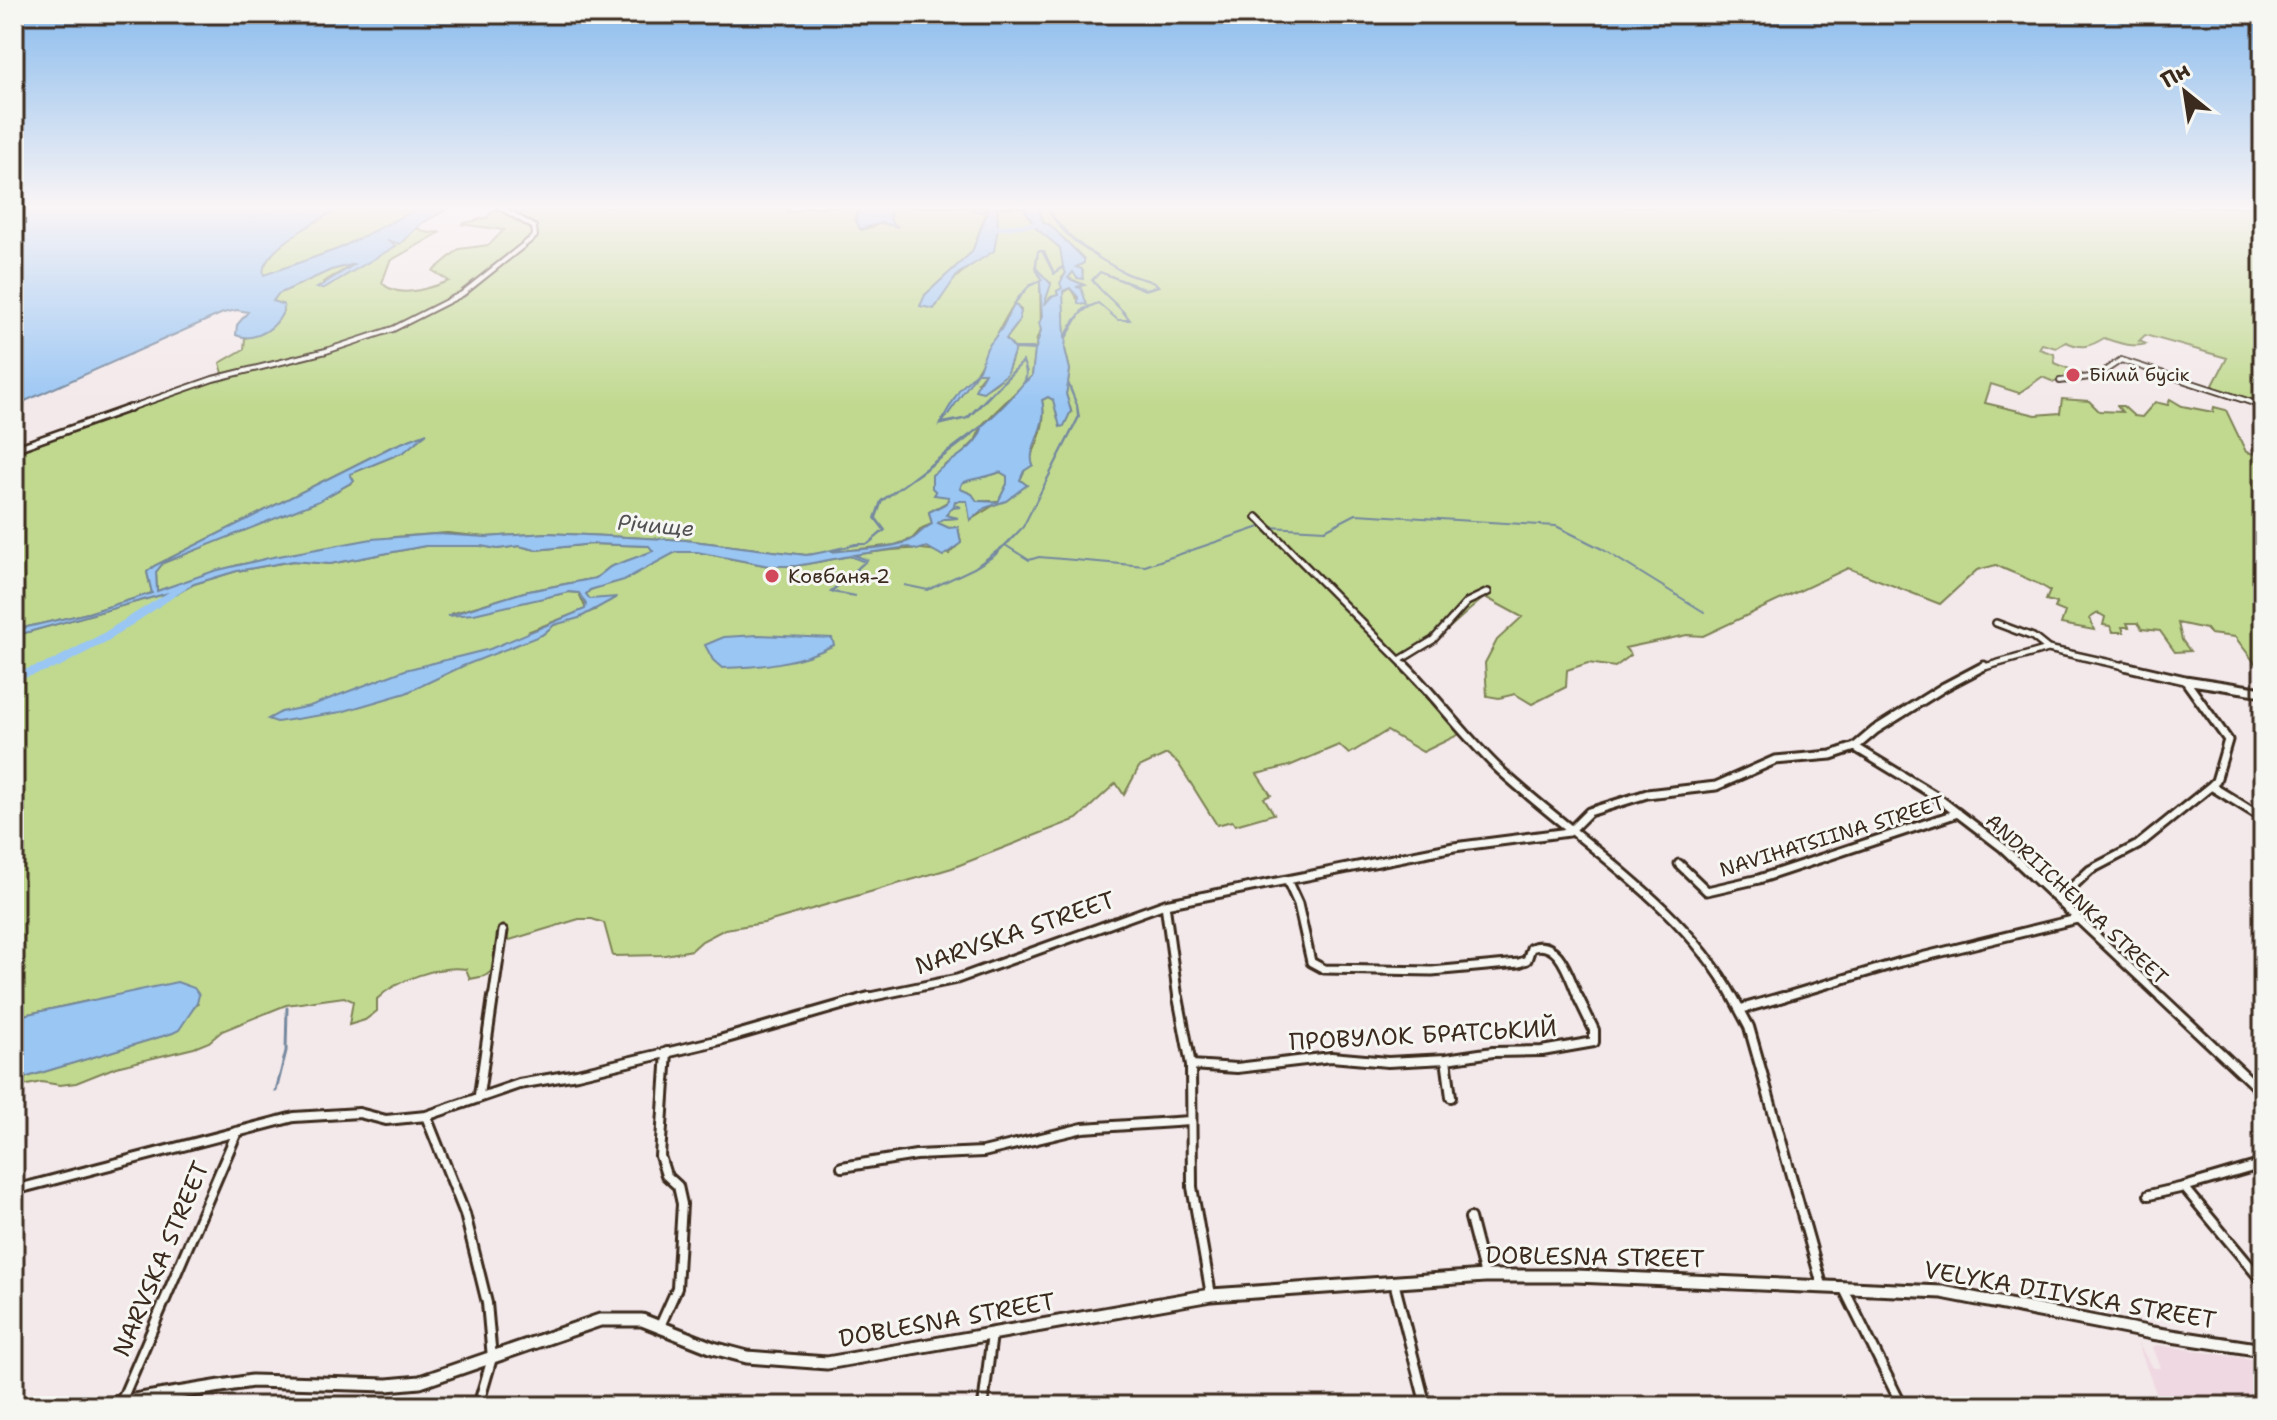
<svg xmlns="http://www.w3.org/2000/svg" width="2277" height="1420" font-family="'Shantell Sans',sans-serif">
  <rect width="100%" height="100%" fill="#f3e8ea"/>
  <filter id="ink" filterUnits="userSpaceOnUse"><feTurbulence type="fractalNoise" baseFrequency=".0125" numOctaves="2"/><feDisplacementMap in="SourceGraphic" scale="16" xChannelSelector="R" yChannelSelector="G"/><feConvolveMatrix kernelMatrix="1 2 1 2 8 2 1 2 1" color-interpolation-filters="sRGB"/></filter>
  <g filter="url(#ink)">
    <!-- built -->
    <path fill="#efd8e1" d="M2137,1341L2151,1366L2155,1368H2161L2153,1347L2157,1345L2263,1361V1406H2156L2160,1404Z
      M2012,1394L2049,1398L2116,1406H2017Z"/>
    <!-- green -->
    <path fill="#c0d98f" stroke="#7e8256" stroke-width="2" fill-rule="evenodd" d="M343,207H421C393,227 294,274 262,275C265,246 319,219 343,207Z
      M507,207H789L787,211L793,212L804,207H861L855,218L861,230L875,226L890,214L889,207H988L972,252L925,295L937,305C954,260 1001,268 997,207H1023L1036,228L1060,247L1066,273L1062,278V288L1057,291L1058,295L1044,305L1051,283L1042,278L1040,281L1041,330L1037,338L1032,376L983,424L975,441L958,458L943,466L949,496L947,502L929,512L932,524L922,528L912,539L895,545L806,555L685,540L547,533L486,537L447,533L394,537L238,565L157,591L156,572L163,563L319,500L353,482L350,474L404,452L423,435L391,447L154,566L147,572L152,593L88,613L14,630V450L196,386L356,342L229,372L14,448V445L223,373L220,363L244,349L245,338C263,334 274,326 284,311L282,304L273,301L278,294L331,270L355,264L323,282L324,288L395,246L386,240L404,241L416,228L428,233L441,232L390,261L382,283C399,300 429,288 449,281L433,271L459,249L489,245L504,230L461,224L486,218L496,209L509,211ZM1014,304L1021,310L1018,323L1006,339L1014,349C1011,367 1005,379 988,388L978,382L985,373L977,371C990,350 1000,326 1014,304Z
      M1039,207H2263V405L2212,387L2227,358L2145,335L2139,341L2146,344C2134,348 2117,343 2104,338C2090,347 2081,349 2066,342L2056,348L2042,344L2039,349L2054,354L2055,363L2086,376L2054,382L2042,377L2019,393L1991,384L1985,403L2036,415L2060,413L2062,399L2089,401L2099,411L2122,412L2117,406H2123L2134,416L2142,417L2155,402L2168,405L2170,399L2182,406L2213,412L2214,407L2226,410L2246,452L2263,456V663H2255L2235,637L2210,634L2206,629L2178,623L2182,640L2190,651L2175,652L2160,631L2142,629L2138,623H2127L2129,627H2122L2124,632H2113L2110,626L2103,625L2105,617L2098,613L2090,618L2094,630L2061,624L2065,612L2055,608L2057,603L2046,600L2050,591C2041,583 2009,572 1996,565L1977,570L1940,604L1848,568L1703,636L1687,635L1625,648L1631,655L1615,667L1588,663L1567,670L1566,687L1532,704L1515,694L1499,698L1487,696L1485,663L1497,640L1522,617L1485,597C1457,619 1435,644 1405,662L1462,733L1423,752L1387,731L1349,754L1339,745L1289,766L1257,774L1271,795L1264,798L1274,814L1235,825L1232,821L1217,825L1178,763L1167,754L1139,767L1124,795L1116,783L1077,819L952,868L764,923L725,929L702,941L692,950L665,955L613,956L604,923L592,919H579L503,942L497,967L485,976L470,979L466,969C439,965 396,980 377,999V1011L365,1020L349,1025L353,1001L344,997L286,1005L222,1031L209,1042L194,1048L116,1067L76,1083L60,1085L41,1082L14,1088V1081L173,1033L197,1004L92,1000L14,1017V636L168,593L175,594L194,584L237,571L293,561L330,564L425,546H481L498,549L519,546L536,550L592,544L650,546L653,552L610,567L596,578L524,592L451,614L474,613L569,592L579,593L586,609L530,631L542,635L554,625L595,610L586,594L590,590L676,552H697L769,566H796L850,556L866,561L852,555C886,551 915,544 949,554L961,542L958,527L949,528L938,523L942,519L957,518L946,516L955,501H967L970,520L1026,485L1020,480C1031,456 1049,428 1042,400L1048,397L1071,411L1066,394L1070,370L1065,349L1062,293L1070,288L1081,305L1074,287L1084,285L1068,278L1071,272L1082,275L1083,271L1076,267L1083,263L1084,259L1050,225L1044,223Z
      M1000,472L1007,476V484L999,501H976L972,494L960,489L962,483C972,477 987,478 1000,472Z"/>
    <!-- water -->
    <path fill="#9ac6f4" stroke="#74889e" stroke-width="2" fill-rule="evenodd" d="M14,207H343C324,216 257,252 264,275L338,249L421,207H452L422,223L400,244L386,240L396,246L324,288H317L355,264L331,270L278,294L273,301L284,305C283,325 255,344 236,335L237,325L248,312L237,310L223,313L14,406Z
      M861,207H889L891,221L898,227L882,223L860,229L855,218Z
      M988,207H997L998,228L994,251L958,274L934,309L920,306L925,295L972,252L987,213L972,210L987,211Z
      M1023,207H1039L1043,223L1050,225L1084,259V263L1076,267L1082,269L1083,279L1077,278L1073,272L1068,278L1084,285L1076,287L1081,288L1087,305L1078,303V297L1070,288L1063,291L1065,337C1074,320 1080,310 1098,303L1118,320H1129C1120,305 1103,295 1092,280L1100,272L1145,289L1158,286C1149,278 1139,279 1129,275C1100,260 1061,238 1047,207C1064,237 1099,260 1130,275C1140,279 1150,279 1159,286L1145,290L1100,272L1093,280C1103,296 1120,305 1130,320H1118L1098,303L1083,309L1066,338L1065,349L1070,370L1068,382L1077,405L1079,417L1023,527L994,556L974,568L928,590L904,585L928,590L974,568L1009,542L1023,527L1078,418L1077,405L1068,384L1066,394L1071,411L1064,426L1060,427L1053,400L1048,397L1042,400C1049,428 1026,448 1033,465L1024,471L1020,480L1027,485L1006,501L985,508L970,520L967,501H955L954,505L961,507L952,508L946,515L958,518L943,519L938,523L949,528L958,527L961,543L943,556L927,547L917,550L908,547L854,555L867,560L831,591L856,596L831,592L865,562L850,556L796,566H769L697,552H676L624,580L590,590L586,594L590,599L617,597L579,618L554,625L542,635L463,666L406,693L341,712L277,722L268,719L281,712L310,706L405,670L490,649L585,609L586,604L579,593L569,592L474,614L447,616L524,592L596,578L610,567L653,551L649,546L592,544L536,550L519,546L498,549L481,546H425L330,564L293,561L237,571L194,584L175,595L168,593L14,636V630L88,613L152,593L147,572L154,566L391,447L427,433L404,452L350,474L354,481L319,501L163,563L156,572L157,591L214,571L273,557L372,539L437,534L486,537L547,533L685,540L806,555C827,553 846,544 868,544L884,530L875,518L881,501C929,466 985,432 1022,385C1028,378 1026,370 1023,362L968,418L939,425L960,389L979,370L987,348L1002,328L1017,299L1031,284L1042,280L1035,268L1038,251H1044L1054,273L1063,266L1060,248L1036,228ZM1042,251L1054,274L1063,267L1066,273L1060,283L1062,288L1057,291L1058,295L1051,297L1044,305L1051,284L1036,268L1038,252ZM1040,281L1042,318L1039,323L1041,330L1036,348H1014L1006,339L1018,323L1021,312L1015,303L1029,286ZM1015,349L1035,350L1032,376L1025,382L1027,372L1023,361L967,418L942,423L977,373H985L975,390L983,392L1006,375ZM983,425C978,449 950,460 932,475V488L936,492L934,495L949,497L947,503L929,512L932,524C923,528 919,535 911,540C893,549 852,549 831,552L855,544H868L885,530L876,518L882,501ZM1000,472L1007,476V484L998,502L977,501L972,494L960,489L962,483C971,478 987,478 1000,472Z
      M758,635L832,638L834,645C799,663 761,667 722,668L713,660L705,645L724,637Z
      M177,982L194,988L199,995L197,1003L179,1030L173,1033L14,1081V1017Z"/>
    <g fill="none" stroke-linecap="round" stroke-linejoin="round">
      <!-- stream-far1 -->
      <path stroke="#74889e" stroke-width="2" d="M1269,527L1325,530L1356,514L1556,526L1602,549L1704,612
        M1005,545L1029,560L1039,557L1145,566L1260,527"/>
      <!-- stream -->
      <path stroke="#74889e" stroke-width="3" d="M276,1091L286,1051L287,1008"/>
      <!-- canal -->
      <path stroke="#9ac6f4" stroke-width="5" d="M998,228L1040,224"/>
      <!-- river -->
      <path fill="#9ac6f4" fill-rule="evenodd" d="M183,583L187,584L188,586L187,588L108,641L59,667L14,681V673L51,661L100,635Z"/>
      <!-- street-far3 casing -->
      <g stroke="#3b2a1e" stroke-width="8">
        <path id="street-far3" d="M2060,381L2097,376L2121,360L2263,406
          M124,410L213,379L326,351L393,329L462,294L535,236L534,227L500,207"/>
      </g>
      <!-- street-far2 casing -->
      <g stroke="#3b2a1e" stroke-width="10">
        <path id="street-far2" d="M14,449L130,408
          M1257,517L1407,668
          M1996,623L2033,637L2048,649
          M1400,660L1433,640L1467,602L1488,592
          M1981,668L2048,649L2133,668"/>
      </g>
      <!-- street-far1 casing -->
      <g stroke="#3b2a1e" stroke-width="13">
        <path id="street-far1" d="M1405,666C1438,699 1466,738 1500,770C1575,839 1685,906 1734,999
          M2124,666L2185,680L2263,692
          M1855,747L1934,795L2002,847L2163,999
          M2211,786L2263,818
          M1569,832L1589,812L1647,794L1716,786L1775,760L1831,755L1855,747L1875,730L1944,687L1984,666
          M1679,864L1707,891L1759,879L1958,813
          M1287,880L1298,904L1311,962L1324,969L1432,971L1519,963L1527,960L1531,948C1560,937 1569,978 1579,999
          M2059,899L2090,870L2138,845L2211,786L2216,781L2228,740L2185,680
          M1165,904L1178,999
          M493,999L503,931
          M860,999L957,979L1165,904L1454,847L1569,832
          M1777,999L1901,962L2077,919"/>
      </g>
      <!-- street casing -->
      <g stroke="#3b2a1e" stroke-width="14">
        <path id="street" d="M1178,997L1191,1065L1192,1187L1211,1295
          M1733,997L1749,1027L1822,1285
          M2161,997L2263,1093
          M1741,1009L1783,997
          M1446,1059L1451,1097
          M1191,1065L1237,1068L1331,1057L1388,1062L1446,1059L1493,1052L1542,1051L1594,1042V1030L1578,997
          M479,1095L493,997
          M426,1116L465,1214L487,1303L492,1358L478,1406
          M2263,1164L2184,1187L2263,1282
          M842,1167L916,1155L983,1152L1083,1128L1190,1121
          M14,1190L294,1117L359,1113L386,1120L426,1116L519,1084L577,1074L716,1041L869,997
          M2149,1195L2184,1187
          M1470,1218L1485,1276
          M1394,1282L1426,1406
          M1844,1289L1902,1406
          M660,1326L677,1288L682,1204L678,1186L666,1175L660,1156L667,1052
          M121,1402L237,1132
          M983,1406L992,1334"/>
      </g>
      <!-- secondary casing -->
      <g stroke="#3b2a1e" stroke-width="17">
        <path id="secondary" d="M97,1406L252,1381L387,1385L420,1382L600,1320H642L713,1348L747,1357L827,1363L1211,1295L1485,1276H1576L1942,1292L2152,1333L2263,1350"/>
      </g>
      <!-- street-far3 -->
      <use href="#street-far3" stroke="#f6f6f2" stroke-width="4"/>
      <!-- street-far2 -->
      <use href="#street-far2" stroke="#f6f6f2" stroke-width="5"/>
      <!-- street-far1 -->
      <use href="#street-far1" stroke="#f6f6f2" stroke-width="7"/>
      <!-- street -->
      <use href="#street" stroke="#f6f6f2" stroke-width="8"/>
      <!-- secondary -->
      <use href="#secondary" stroke="#f6f6f2" stroke-width="11"/>
    </g>
  </g>
  <!-- sky -->
  <linearGradient id="sky" x2="0" y2="1"><stop stop-color="#89bbed"/><stop offset="0.51" stop-color="#faf5f6"/><stop offset="1" stop-color="#faf5f6" stop-opacity="0"/></linearGradient>
  <rect width="2277" height="406" fill="url(#sky)"/>
  <!-- markers -->
  <g fill="#d1495b" stroke="#f6f6f2" stroke-width="3">
    <circle cx="2073" cy="375" r="8"/>
    <circle cx="772" cy="576" r="8"/>
  </g>
  <g text-anchor="middle" stroke-width="6" stroke-linejoin="round" paint-order="stroke">
    <!-- far-poi labels -->
    <g font-size="18" fill="#3b2a1e" stroke="#f6f6f2" text-anchor="start">
      <text x="2089" y="381">Білий бусік</text>
    </g>
    <!-- poi labels -->
    <g font-size="20" fill="#3b2a1e" stroke="#f6f6f2" text-anchor="start">
      <text x="788" y="583">Ковбаня-2</text>
    </g>
    <!-- street labels -->
    <g font-size="20" fill="#3b2a1e" stroke="#f6f6f2">
      <text transform="translate(1832 836) rotate(-17)" y="7">NAVIHATSIINA STREET</text>
      <text transform="translate(2077 899) rotate(43)" y="7">ANDRIICHENKA STREET</text>
    </g>
    <!-- water labels -->
    <g font-size="22" font-style="italic" fill="#535154" stroke="#f6f6f2">
      <text transform="translate(656 525) rotate(5)" y="8">Річище</text>
    </g>
    <!-- near-street labels -->
    <g font-size="24" fill="#3b2a1e" stroke="#f6f6f2">
      <text transform="translate(1015 933) rotate(-19)" y="8">NARVSKA STREET</text>
      <text transform="translate(1423 1035) rotate(-3)" y="8">ПРОВУЛОК БРАТСЬКИЙ</text>
      <text transform="translate(1595 1257) rotate(1)" y="8">DOBLESNA STREET</text>
      <text transform="translate(161 1259) rotate(-67)" y="8">NARVSKA STREET</text>
      <text transform="translate(2070 1295) rotate(10)" y="8">VELYKA DIIVSKA STREET</text>
      <text transform="translate(947 1320) rotate(-10)" y="8">DOBLESNA STREET</text>
    </g>
  </g>
  <!-- margin -->
  <rect width="2277" height="1420" fill="none" stroke="#f6f6f2" stroke-width="48"/>
  <rect x="24" y="24" width="2229" height="1372" fill="none" stroke="#3b2a1e" stroke-width="3" filter="url(#ink)"/>
  <!-- north arrow -->
  <g transform="translate(2185 92) rotate(330)" stroke="#f6f6f2" stroke-width="6" paint-order="stroke">
  <path d="M0-6L14 30L0 20L-14 30Z" fill="#3b2a1e"/>
  <text y="-12" font-size="22" font-weight="bold" text-anchor="middle" fill="#3b2a1e">Пн</text>
  </g>
</svg>
